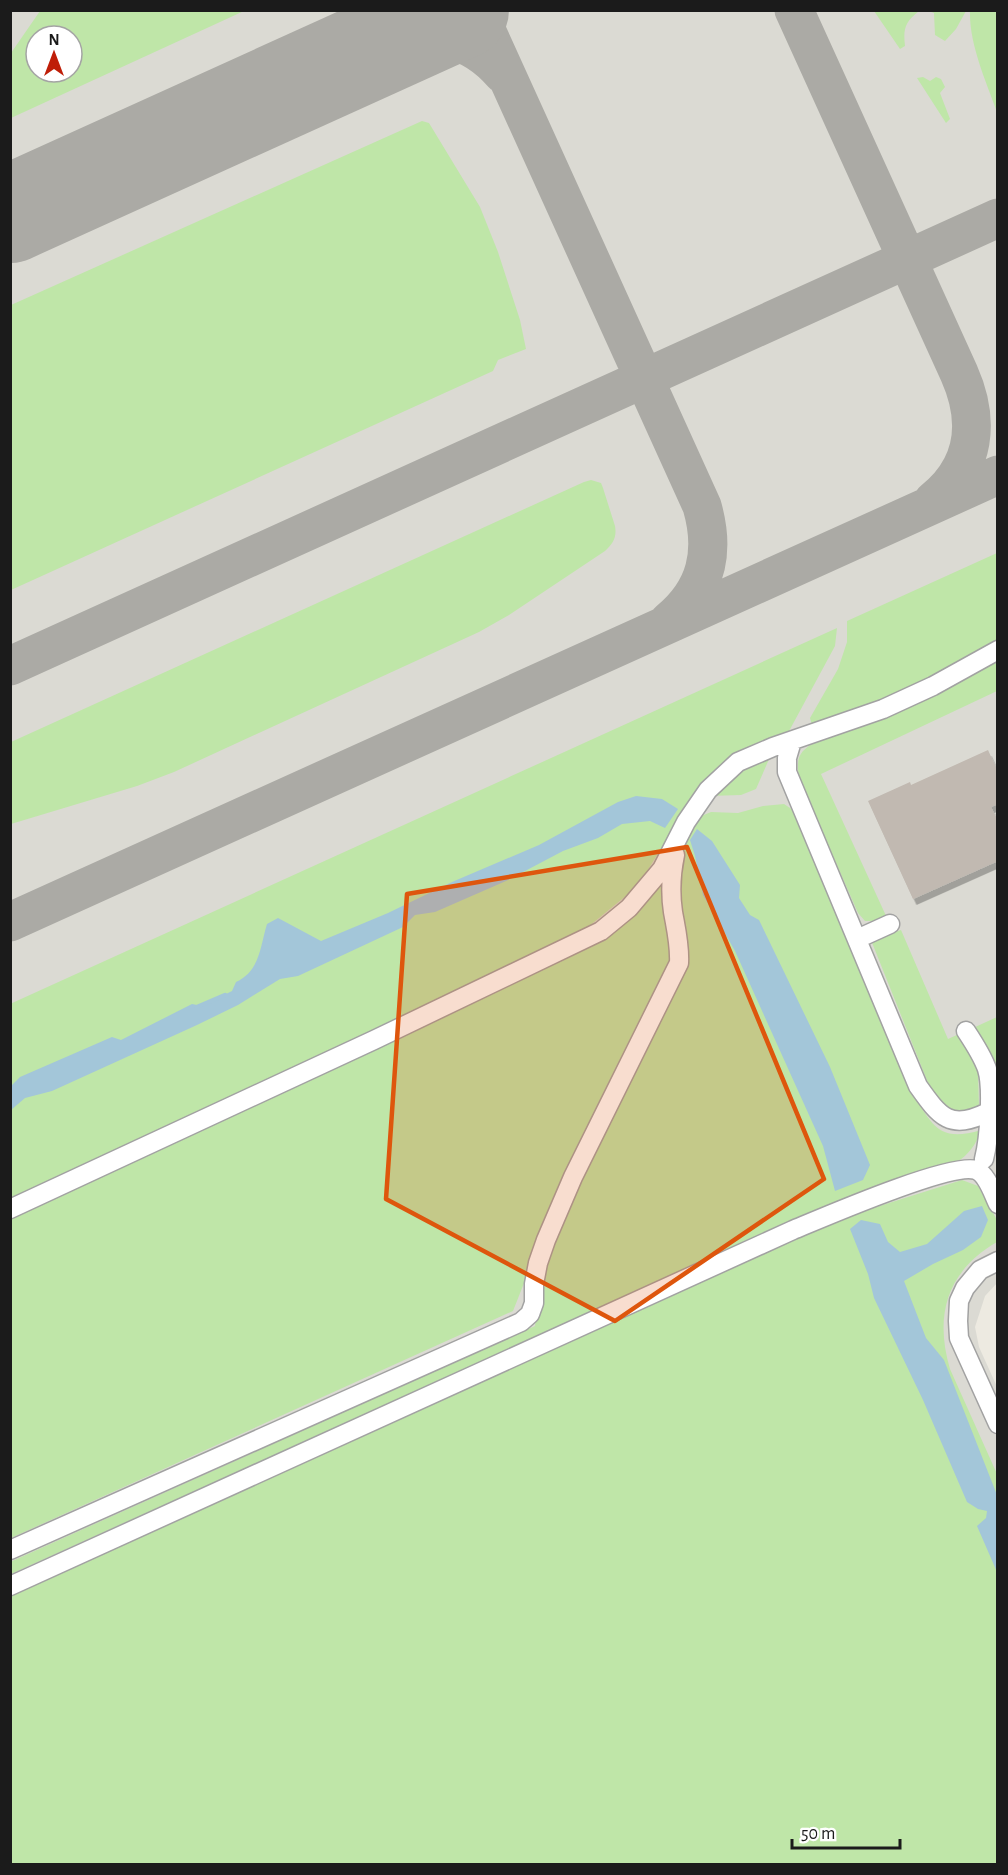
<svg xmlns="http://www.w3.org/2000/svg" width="1008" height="1875" font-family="'Alegreya Sans',sans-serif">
  <defs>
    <filter id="shadow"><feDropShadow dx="3.5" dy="6" stdDeviation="0" flood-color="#0004"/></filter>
  </defs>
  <rect width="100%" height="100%" fill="#edeae1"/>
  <!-- airport -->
  <path fill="#dbdad3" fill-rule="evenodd" d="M11,11H997L998,1282L985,1296L975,1327L979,1347L998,1389L997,1864H11ZM36,36H72V72H36Z"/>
  <!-- grass -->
  <path fill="#bfe6a8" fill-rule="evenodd" d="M40,11V10L244,11L11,118V53ZM36,36H72V72H36Z
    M874,11H919C905,22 903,29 905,46L900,49Z
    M929,11H966L956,29L945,41L935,35L934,13Z
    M970,11H997V112C986,81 969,44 970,11Z
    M923,77L930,81L936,77L941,79L945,87L940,93L950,119L946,123L917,78Z
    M422,121L429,123L480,207L498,252L520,320L526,349L498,360L493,371L11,590V305Z
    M591,480L601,483L603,488L615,526C617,537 613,544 605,551L509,615L479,632L174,772L137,786L11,824V742L584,482Z
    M997,553V642L891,700L812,725L810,718L838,669L847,642V621Z
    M837,628L835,646L788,733L686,808L638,886L571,941L11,1200L10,1004Z
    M994,660L997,665V691L821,774L887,918L877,921H865L858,913L799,779C796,757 798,752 818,740Z
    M773,750L756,789L741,795L709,796L722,781Z
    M784,804L793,810L912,1093C933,1125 938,1143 981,1130C976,1145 969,1154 956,1163L764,1234L11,1574L10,1562L535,1326L543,1263L577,1185L686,961L680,913L681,845L694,819L711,812L738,813L763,806Z
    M660,876L674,956L528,1273L513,1311L11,1538L10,1214L570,954Z
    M901,930L948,1039L959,1034L974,1055L978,1072L979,1106L965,1114L944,1108L928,1083L871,940Z
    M997,1017V1125L996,1072L989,1049L973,1028Z
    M962,1180L978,1186L997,1220V1242C947,1271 934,1315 950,1369L997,1474V1864H11L10,1593L518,1364L851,1215Z"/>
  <!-- water -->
  <path fill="#a3c6d9" d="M636,796L662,799L678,809L665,828L650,821L622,824L598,838L563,851L506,881L435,912L415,915L403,927L298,976L280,979L238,1005L197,1025L52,1091L25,1098L11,1110V1086L20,1077L112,1037L121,1040L192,1004L202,1006L232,991L236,982C260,971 260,947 267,924L278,918L321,941L388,913L452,882L539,845L618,802Z
    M697,829L712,841L740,885L739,898L750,915L759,920L830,1067L870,1165L863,1180L835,1191L823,1146L735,951L703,895L695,856L690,840Z
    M982,1206L988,1220L981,1237L963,1250L933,1264L904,1281L926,1338L944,1360L997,1495V1572L977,1526L986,1518L987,1511L978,1509L967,1502L923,1400L874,1298L868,1274L850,1229L861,1220L880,1224L888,1242L900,1252L927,1244L964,1211Z"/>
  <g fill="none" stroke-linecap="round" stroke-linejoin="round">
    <!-- stream -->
    <path stroke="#a3c6d9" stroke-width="4.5" d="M197,1007L225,995"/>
    <!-- taxiway -->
    <path stroke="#abaaa5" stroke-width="39" d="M477,10L702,506C715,551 707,590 669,621
      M794,10L959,373C980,420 976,467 933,501
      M386,44C431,29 471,37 503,74
      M10,666L998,218
      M10,922L998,475"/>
    <!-- runway -->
    <path stroke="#abaaa5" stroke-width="98" d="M10,214L460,10"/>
  </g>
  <!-- building -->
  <path fill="#c1b9b1" filter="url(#shadow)" d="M988,750L998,772V804L991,807L998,821V861L913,899L868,801L910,782L911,785Z"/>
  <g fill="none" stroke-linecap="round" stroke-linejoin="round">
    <!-- minor casing -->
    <g stroke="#a2a2a2" stroke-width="21">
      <path id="minor" d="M792,741L787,758V772L918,1086C940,1117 950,1131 988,1112
        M857,939L890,924
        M966,1031C974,1043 982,1055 987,1069C993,1088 989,1140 984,1159
        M10,1209L374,1040L601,931L629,908L662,869L686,822L708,790L738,762L773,747L883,709L933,686L998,650
        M998,1261L980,1270L965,1288L959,1301L958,1321L959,1338L998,1424
        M10,1550L521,1322L530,1314L534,1303V1284L538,1263L546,1240L573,1177L679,963C680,945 676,929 673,912C670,892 671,874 675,855
        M10,1586L793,1230C822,1218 951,1162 976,1170C987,1174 993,1194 998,1204"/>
    </g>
    <!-- minor -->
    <use href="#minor" stroke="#fff" stroke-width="18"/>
  </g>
  <!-- marked area -->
  <path fill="#de560d" fill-opacity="0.2" stroke="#de560d" stroke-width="4.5" stroke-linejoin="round" d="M687,847L824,1179L615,1321L386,1199L407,894Z"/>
  <!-- border -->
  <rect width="1008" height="1875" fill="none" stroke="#1b1b1b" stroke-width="24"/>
  <!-- north arrow -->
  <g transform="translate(54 54)"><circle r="28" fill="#ffffff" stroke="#a4a4a4" stroke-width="1.5"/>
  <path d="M0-4.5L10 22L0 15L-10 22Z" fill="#bf1e08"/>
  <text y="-9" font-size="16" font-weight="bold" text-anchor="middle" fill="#1b1b1b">N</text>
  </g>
  <!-- scale -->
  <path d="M792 1839v9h108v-9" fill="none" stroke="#1b1b1b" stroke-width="3"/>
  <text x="801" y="1839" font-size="18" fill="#1b1b1b" stroke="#ffffff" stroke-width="4.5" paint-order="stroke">50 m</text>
</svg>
